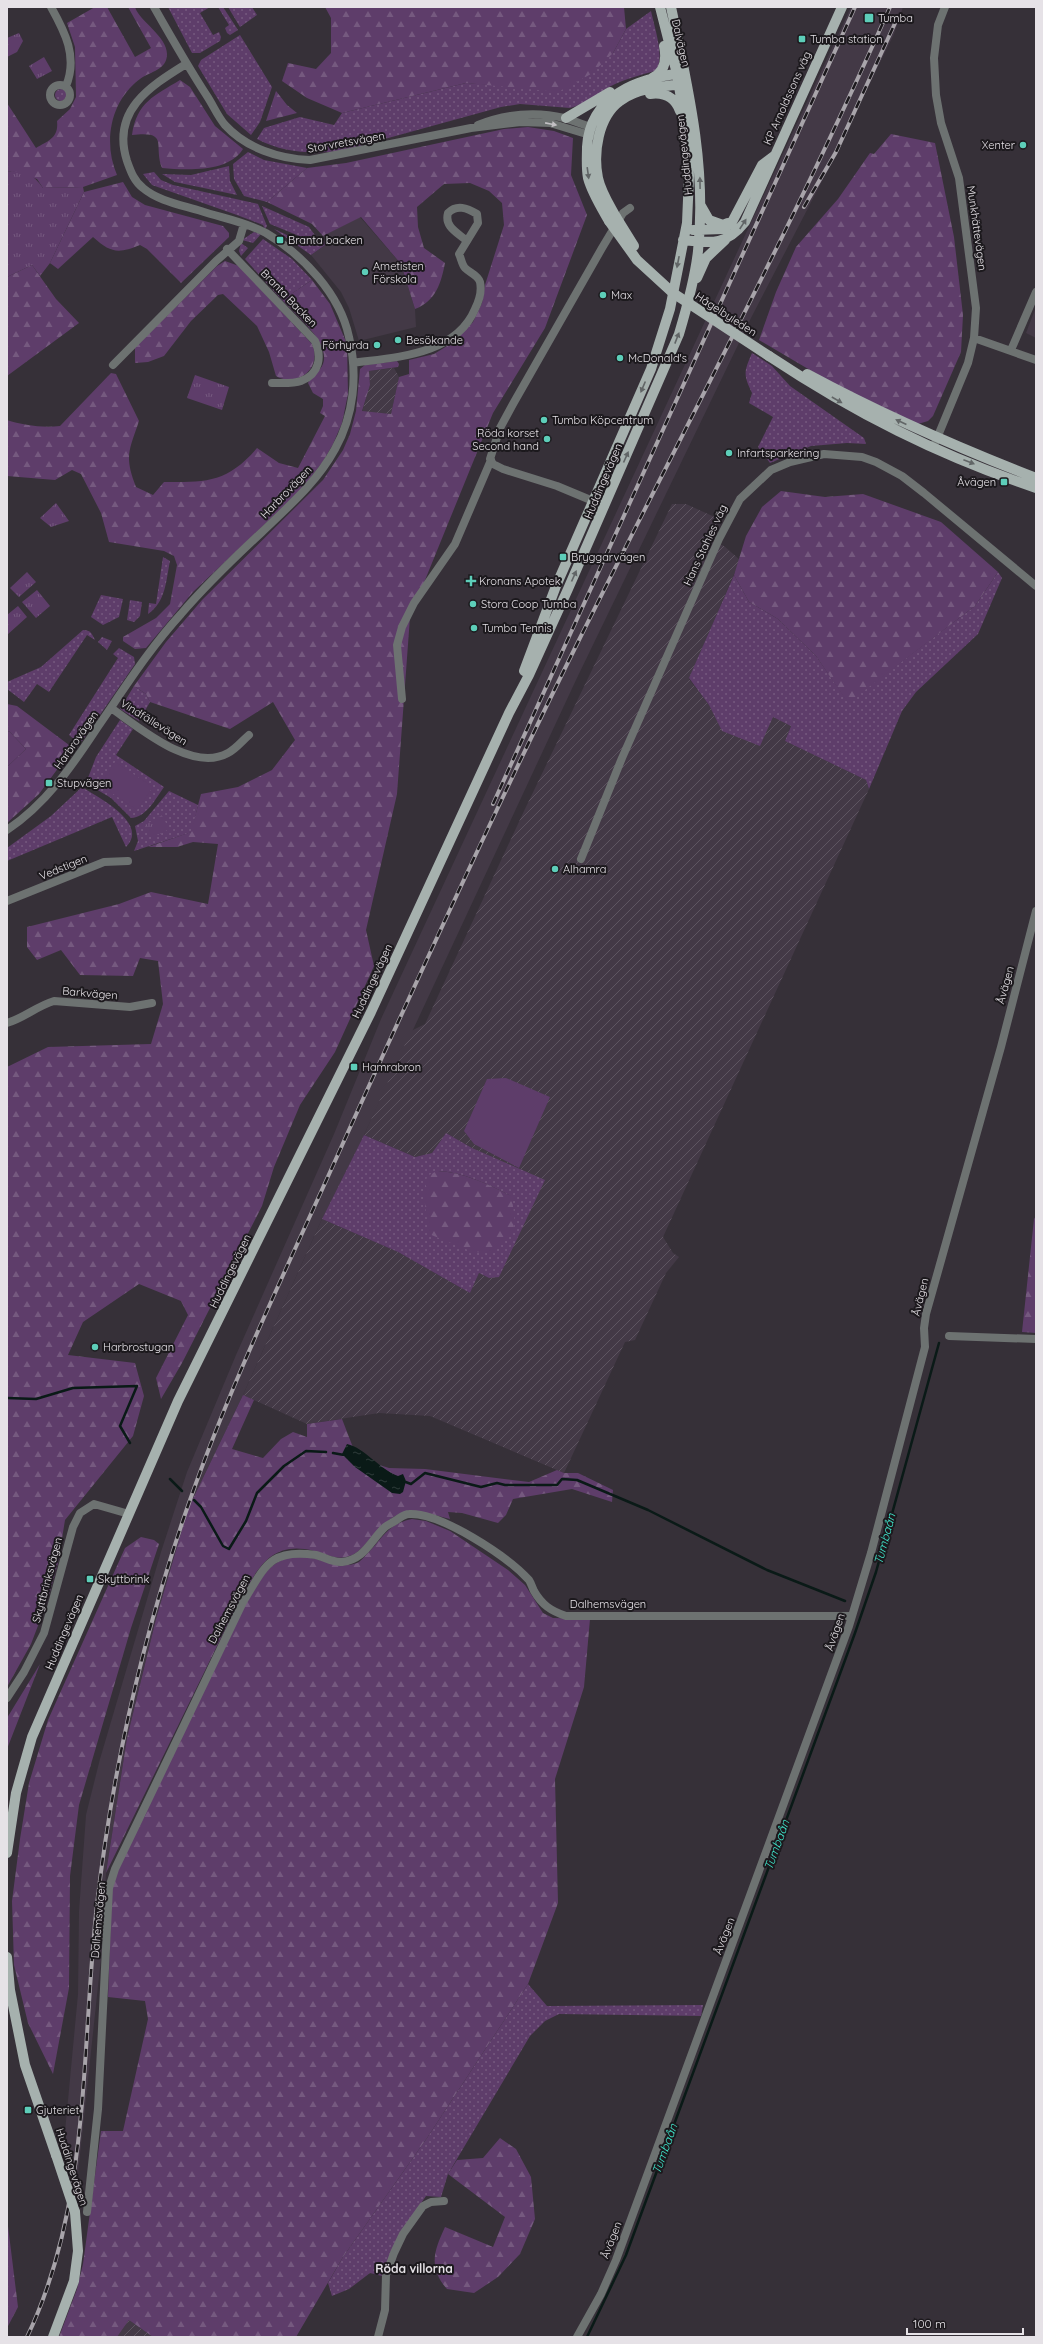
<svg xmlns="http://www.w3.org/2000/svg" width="1043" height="2344" font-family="Quicksand,sans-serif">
  <defs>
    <pattern id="industrial-furrows" width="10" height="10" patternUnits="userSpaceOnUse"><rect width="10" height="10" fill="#433946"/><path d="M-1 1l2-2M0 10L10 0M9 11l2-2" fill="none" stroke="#5e5561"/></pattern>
    <pattern id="grass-dots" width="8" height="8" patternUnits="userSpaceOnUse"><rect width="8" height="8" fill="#5e3d6a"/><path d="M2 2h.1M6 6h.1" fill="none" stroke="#75597f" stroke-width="1.8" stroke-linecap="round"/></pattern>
    <pattern id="forest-firs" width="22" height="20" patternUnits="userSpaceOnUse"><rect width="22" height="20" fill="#5e3d6a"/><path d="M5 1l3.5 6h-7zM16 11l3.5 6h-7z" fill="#75597f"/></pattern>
    <pattern id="park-tufts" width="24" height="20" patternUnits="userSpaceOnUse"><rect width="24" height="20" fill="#5e3d6a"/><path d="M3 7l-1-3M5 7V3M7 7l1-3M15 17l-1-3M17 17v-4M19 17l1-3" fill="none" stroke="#75597f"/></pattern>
    <pattern id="water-ripples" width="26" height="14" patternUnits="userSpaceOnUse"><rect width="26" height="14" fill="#0a1a17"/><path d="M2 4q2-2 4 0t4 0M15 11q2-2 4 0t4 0" fill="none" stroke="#2e3b39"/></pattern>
  </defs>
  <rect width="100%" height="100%" fill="#363038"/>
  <!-- built -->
  <path fill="#433946" d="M851,7H903L894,34L820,185L752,316L576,680L364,1135L322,1219L243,1395L188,1509L156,1619L127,1738L106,1873L101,1958L76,2192L63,2153L78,1994L79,1911L86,1815L100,1759L161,1552L187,1472L236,1355L334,1134L381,1019Z
    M360,217L401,264L415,309L416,327L359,341L349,308L341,292L311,255L325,245L323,236Z
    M1036,307V338L1026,333Z"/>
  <!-- industrial -->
  <path fill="url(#industrial-furrows)" d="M394,368L399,377L391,414L362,412L370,385L369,371Z
    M672,504H686L719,519L709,539L724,546L740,560L689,679L709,705L722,731L773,717L791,725L785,741L866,780L869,789L663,1237L673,1253L679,1257L666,1273L635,1340L625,1342L564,1473L430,1416L379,1413L307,1424L243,1395L322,1219L398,1252L470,1293L479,1273L489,1278L472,1148L446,1133L432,1153L415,1157L364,1135L411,1031L425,1024L524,811Z
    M129,2320L153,2337H117Z"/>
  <!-- grass -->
  <path fill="url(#grass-dots)" fill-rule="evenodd" d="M168,7H210L200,13L213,35L219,32L221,37L220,41L200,53H192Z
    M218,7H223L238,30L230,35L227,33L225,28L229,25Z
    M228,7H252L257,15L240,27Z
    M651,11C654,26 666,60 655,71C640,75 625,79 611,86C597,94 586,104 570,108L520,104L501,107L341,151C311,154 284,153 257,139L264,128L300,117L334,125L342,113L466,83L496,85L613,53L626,29Z
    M240,35L272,87L260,122L251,135L227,114L198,66L201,60Z
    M55 95a6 6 0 1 1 12 0a6 6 0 1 1-12 0Z
    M248,152L264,160L307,168L267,202L244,196L234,179L233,164Z
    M229,166L230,181L237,195L175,182L162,174L191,175Z
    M154,172L161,180L173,185L258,204L267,226L265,229L263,225L237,215L152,185L143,174Z
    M262,206L309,227L317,238L309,240L270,224Z
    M274,229C289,235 308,249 324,241L325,245L311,255Z
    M254,232L261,234L253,243L242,240Z
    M263,239L292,259L312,280L282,300L245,259Z
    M241,243L248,248L241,256L239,251Z
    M752,353L772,366L790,386L864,438L866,444L847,443L811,446L770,463L758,447L773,417L749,403L752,393C743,374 744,372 752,353Z
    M163,557L170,561C166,580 166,602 148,614L149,603L156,604Z
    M998,572L1002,578L978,634L916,692L902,711L869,789L866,780L785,741L791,726L773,717L760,746L722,731L709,705L689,678L734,575L749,602L778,619L816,656L848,702L975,606Z
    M101,595L123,599L119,617L103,625L91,617Z
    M130,600L142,602L140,616L134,622L127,620Z
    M83,630C91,630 92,634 95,640L87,635L49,692L37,684L24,702L7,689V682L41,667Z
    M102,637L112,641L107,650L98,642Z
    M119,648L134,657L135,664L82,741L75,740L69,735L118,658L113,654Z
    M134,686L146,694L150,702L139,721L120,709Z
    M120,720L133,729L116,755L164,787C156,798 146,818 131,818L111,798L86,783L96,757Z
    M82,787C97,797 150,823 126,847L112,817L7,861V848L51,816Z
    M169,791L198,805L192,832L134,851L138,841L135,826L144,821Z
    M446,1133L472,1148L545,1180L499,1277L489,1278L479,1273L470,1293L398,1252L322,1219L364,1135L415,1157L432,1153ZM437,1171C463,1172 488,1184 511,1196Z
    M528,1984L547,2006L703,2005L701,2016L559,2014L545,2021L530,2036L448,2174L441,2197L426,2196L402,2231L382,2276L370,2273L349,2289L332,2296L328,2283L343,2257L427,2138Z"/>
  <!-- forest -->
  <path fill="url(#forest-firs)" d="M95,7H107L135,57L151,48L128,7H135C139,21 167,36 167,54C167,70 151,71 140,79C110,101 103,143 117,175L83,187L43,188L37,179L12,171L7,172V103L36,148C48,141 59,138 57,121L70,109L76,97L75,47L67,23Z
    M325,7H624L626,29L613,53L591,74L558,92L466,83L342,113L307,98L282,81L288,63L316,69L331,53V18Z
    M180,80L190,87L215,126L243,149C228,173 186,170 162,168C153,145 170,131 132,135C137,102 154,96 180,80Z
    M276,91L287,105L297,113L266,121Z
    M528,127L554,131L573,138L571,175L587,215L545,328L493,413L410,617L397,794L366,930L374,966L335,1052L300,1105L274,1167L262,1206L182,1363L161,1399L156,1378L188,1315L181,1301L139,1284L83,1322L68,1355L135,1363L144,1396L133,1436L65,1520L58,1563L47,1602L31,1644L7,1687V1067L48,1047L151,1044L163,1004L158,961L140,958L133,976L80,975L61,950L37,960L27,947V927L119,904L151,892L208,904L218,844L193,842L177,847H148L191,832L201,794L238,787L272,770L295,740L273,702L230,729L150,702L146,694L134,686L166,642L202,600L323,480L343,450L350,434L356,411L360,369L365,365L397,361L399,364L398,367L369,371L370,385L362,411L391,414L399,377L409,374V360L434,354L452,343L473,322L482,303L485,285L504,225L502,203L489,191L470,183L444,184L417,207L418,227L424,248L445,263C441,283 436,301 415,309L401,264L361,217L323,236L312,224L267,202L307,168L346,163L504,129Z
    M891,134L935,143L954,237L963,315L961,352L933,416L928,421L918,424L832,383L759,340L776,292L796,247L838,199L870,153L874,154Z
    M123,182L132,197L145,205L223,226L229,233V237L181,283L147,249L140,245C118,254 111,253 93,237L58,269L50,263L84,192Z
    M225,261L239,266L312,344C323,369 296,388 276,376L269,352L257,326L223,294L218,295L191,321L164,356L148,362L135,363V347L217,266Z
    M32,265L56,299L79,323L7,376V277Z
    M312,280L330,304L347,344L348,394L342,423L333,444L324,460L302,489L193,592L146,648L135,649L123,641V637L156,618L170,604L177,565L174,556L164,551L109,542L101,513L81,474L72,470L55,480L7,476V420C22,425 42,428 60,426L111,373L116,374L139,421C129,451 124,456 136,487L153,495L164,482C206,482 227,483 257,448L279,463L298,468L325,416L320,413L323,406V399L313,393L308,383C311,376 320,372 323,364C331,343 295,314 282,300Z
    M781,491L825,497L863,494L941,522L998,572L975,606L848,703L816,656L778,619L749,602L734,575L746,536L762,507Z
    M7,704L17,706L73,748L39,794L7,823V767L26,749L9,731L7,733Z
    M437,1171C463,1172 488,1184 511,1196C518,1229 515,1229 494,1253L473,1252L429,1234L424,1197L427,1176Z
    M1036,1216V1333L1022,1332L1034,1219Z
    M243,1395L254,1400L232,1449L263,1458L281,1439L293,1432L307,1437V1424L342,1419L354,1450L373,1463L389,1468L425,1469L529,1482L557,1470L564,1473H578L613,1490L612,1502L572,1489L513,1499L506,1515L498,1523L462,1513L448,1512L450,1519C406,1507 398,1507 368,1541C362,1548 356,1555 346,1557C336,1560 324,1553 314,1551C270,1540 258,1569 239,1601L106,1873L127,1738L156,1619L188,1509Z
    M412,1519L426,1521L450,1531L508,1570L525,1585L543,1613L553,1618L590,1619L584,1687L555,1779L558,1903L528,1984L427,2138L343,2257L296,2337H153L129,2320L117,2337H59L77,2289L83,2264L101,2131H123L148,2019L145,2001L108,1997L112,1889L117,1870L245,1605C267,1568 276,1548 324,1561C336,1565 345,1567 357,1563C360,1562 363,1558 366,1555C383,1538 387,1524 412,1519Z
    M141,1537L154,1540L159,1544L131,1628L79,1805L70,1876L69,1988L53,2074L28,2023L14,1965L12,1901L20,1839L29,1783L48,1720L125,1548Z
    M40,1664L7,1749V1718Z
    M500,2138L516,2149L531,2177L535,2219L520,2254L498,2277L474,2293L447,2289C428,2267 434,2251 445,2227L493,2247L505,2217L448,2174L457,2160L483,2158Z
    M7,2218L18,2307L7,2328Z"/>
  <!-- park -->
  <path fill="url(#park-tufts)" d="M19,33L23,41L17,52L7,57V38Z
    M44,57L52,71L37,79L29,66Z
    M12,171C27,172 34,175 43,188L83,187L84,192L50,263L40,276L32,265L7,277V172Z
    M195,375L229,387L222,410L187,398Z
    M56,503L69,521L51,527L40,518Z
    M27,572L36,582L19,597L10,588Z
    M37,590L50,606L36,618L22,602Z
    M18,606L27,617L7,635V615Z
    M162,815L169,829L153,838L145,825Z"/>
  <!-- garden -->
  <path fill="#5e3d6a" d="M9,731L26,749L7,767V733Z
    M115,762L153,787L137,810L100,785Z
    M506,1078L550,1097L519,1168L474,1144L464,1131L487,1079Z"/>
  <!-- water -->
  <path fill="url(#water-ripples)" d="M347,1444C365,1448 379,1469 398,1476L403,1474L406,1481L403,1492L400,1494L392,1493L355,1467L342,1454Z"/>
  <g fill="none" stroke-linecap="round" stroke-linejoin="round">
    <!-- stream -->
    <path stroke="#0a1a17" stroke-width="2.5" d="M7,1398L36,1399L73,1388L137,1386L120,1426L130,1443
      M333,1453L344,1455
      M170,1479L182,1491
      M403,1481L411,1484L425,1473L481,1487L497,1483L505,1485H557L562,1479L577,1480L648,1510L767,1570L845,1601
      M194,1500L201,1507L223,1546L229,1549L246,1521L257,1493L284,1466L306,1451L326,1452
      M587,2337L626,2255L855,1633L876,1572L939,1343"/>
    <!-- minor -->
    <path stroke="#6d7271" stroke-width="8" d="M51,7C65,32 78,57 66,86
      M154,7C171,37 188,67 207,96C213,105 218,117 225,125C246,148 279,159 310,160L471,128L521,122L550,123L593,136
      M50 95a10 10 0 1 1 20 0a10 10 0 1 1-20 0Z
      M478,125C505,114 536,111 564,118C575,121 586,126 597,129
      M227,249L315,341C322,356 320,374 301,381C293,384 281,383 272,383
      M974,338L1036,360
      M1011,350L1036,292
      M353,363C396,357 456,355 475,309C479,301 482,291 480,282C478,275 470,273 465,268C462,265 461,258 459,254L467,241C458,233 444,227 448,213C457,204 467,208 477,214L478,223L467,241
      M113,365L216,261L239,241L244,224
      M935,443L968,363L974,338L976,308L959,178L941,123L936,95L934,58L938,25L945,7
      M605,506L557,486L503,469L493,464L490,459L500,428L513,404L602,248L623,213L630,208
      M402,699L397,645L402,627L414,603L455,544L491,460
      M111,708C140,728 192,773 228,753C236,749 242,741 249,735
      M7,830C46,804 72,766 97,728C124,689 149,649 181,614C206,585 234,558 262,532C289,506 317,482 335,449C354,415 358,375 349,337C340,294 303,255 266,233C246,222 222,218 201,211C182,205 158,201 143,188C134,181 131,172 127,161C111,111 149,87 186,64
      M581,859L622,758L719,539L740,499L771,470L790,462L824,454L862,457L876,462L902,476L924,493L1036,586
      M7,901L104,862L128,861
      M7,1023C24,1018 37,1006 54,1001L130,1007L152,1003
      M949,1336L1036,1339
      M7,1698L24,1672L44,1633L73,1527L80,1513L94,1504L129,1514
      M87,2212L98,2109L109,1888L115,1869L243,1602C265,1567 269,1548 316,1555C324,1557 334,1563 342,1562C365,1559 370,1541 385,1527C389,1524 394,1522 398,1519C401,1517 405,1514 409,1514C440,1512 507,1556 529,1580C531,1583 532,1587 534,1591C542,1605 551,1611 566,1616H852
      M378,2337L385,2310L386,2275L394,2253L403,2234L423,2206L431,2202L444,2201
      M577,2337L601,2294L616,2260L849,1626L871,1553L925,1347L924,1328L926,1314L1001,1047L1036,911"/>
    <!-- major -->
    <path stroke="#a6b1ae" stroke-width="10" d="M652,78C665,72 667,60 664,46
      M650,94C664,92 675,97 680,111
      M566,118L610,92
      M701,206L709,220L723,225L728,223
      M616,217C609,204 601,192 598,178C593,153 598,117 620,101C637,88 664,86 685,84
      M609,221C601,207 592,193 588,178C586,168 587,157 587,147C590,95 638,78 683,73
      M693,230L723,229L732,222L762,165L774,156
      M683,240C711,243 726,246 745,222L842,7
      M697,278L706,258L725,240
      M769,356C855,413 938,455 1036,488
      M807,374C883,415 956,447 1036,478
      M524,671L556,586L651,369L670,309L687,223L689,176L688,142L677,74L660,7
      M7,1853L16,1793L32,1737L178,1401L371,1012L509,713L529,675L568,589L679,334C687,307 695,279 698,251C707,168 688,87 671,7
      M7,1957L10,1990L25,2065L56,2155
      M53,2337L74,2281L78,2251L75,2212"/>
    <!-- rail casing -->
    <g stroke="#a8a4aa" stroke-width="4">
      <path id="rail" d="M804,207L836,152L896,21
        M493,804L855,7
        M27,2337C91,2204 81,2048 97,1904C113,1766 144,1631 190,1500C233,1377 291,1260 344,1141C420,973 497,805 579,640C684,429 795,222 890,7"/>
    </g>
    <!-- rail -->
    <use href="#rail" stroke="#1c191d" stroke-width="2.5" stroke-dasharray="8" stroke-linecap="butt"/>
    <!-- major-bridge -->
    <path stroke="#a6b1ae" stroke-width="10" d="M616,217L634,246
      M609,221L637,260L673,293L769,356
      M56,2155L75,2212"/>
  </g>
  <!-- one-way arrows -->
  <defs><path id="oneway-solid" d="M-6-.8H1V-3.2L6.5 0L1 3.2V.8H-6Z"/></defs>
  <use fill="#c2c0c4" href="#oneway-solid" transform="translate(551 124) rotate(11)"/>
  <g fill="#616566">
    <use href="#oneway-solid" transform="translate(588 173) rotate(82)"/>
    <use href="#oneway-solid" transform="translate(700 183) rotate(-91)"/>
    <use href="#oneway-solid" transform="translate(743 224) rotate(-57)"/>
    <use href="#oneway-solid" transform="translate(678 262) rotate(101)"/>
    <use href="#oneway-solid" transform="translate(677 338) rotate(-69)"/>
    <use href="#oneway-solid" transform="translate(643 387) rotate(113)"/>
    <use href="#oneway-solid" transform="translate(837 400) rotate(30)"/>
    <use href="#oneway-solid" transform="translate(901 422) rotate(-155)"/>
    <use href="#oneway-solid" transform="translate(626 457) rotate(-66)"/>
    <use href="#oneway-solid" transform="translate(969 462) rotate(21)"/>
    <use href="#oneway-solid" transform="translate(574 576) rotate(-66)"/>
  </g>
  <!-- markers -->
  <g fill="#5dceb9" stroke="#1c191d" stroke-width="1.5">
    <rect x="864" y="13" width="10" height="10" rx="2"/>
    <rect x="798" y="35" width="8" height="8" rx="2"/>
    <circle cx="1023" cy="145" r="4"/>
    <rect x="276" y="236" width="8" height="8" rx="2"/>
    <circle cx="365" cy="272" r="4"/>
    <circle cx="603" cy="295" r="4"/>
    <circle cx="398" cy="340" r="4"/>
    <circle cx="377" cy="345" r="4"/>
    <circle cx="620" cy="358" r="4"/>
    <circle cx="544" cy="420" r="4"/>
    <circle cx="547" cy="439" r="4"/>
    <circle cx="729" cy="453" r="4"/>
    <rect x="1000" y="478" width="8" height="8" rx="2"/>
    <rect x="559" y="553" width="8" height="8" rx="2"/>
    <path d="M469 575h4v4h4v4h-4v4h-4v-4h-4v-4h4z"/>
    <circle cx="473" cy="604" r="4"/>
    <circle cx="474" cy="628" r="4"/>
    <rect x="45" y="779" width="8" height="8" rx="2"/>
    <circle cx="555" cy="869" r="4"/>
    <rect x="350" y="1063" width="8" height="8" rx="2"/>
    <circle cx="95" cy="1347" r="4"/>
    <rect x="86" y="1575" width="8" height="8" rx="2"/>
    <rect x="24" y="2106" width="8" height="8" rx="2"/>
  </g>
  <g text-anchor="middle" stroke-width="4" stroke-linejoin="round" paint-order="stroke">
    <!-- poi labels -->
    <g font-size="11" fill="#e6e2e7" stroke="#1c191d" text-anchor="start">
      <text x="878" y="22">Tumba</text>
      <text x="810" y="43">Tumba station</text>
      <text x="1015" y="149" text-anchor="end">Xenter</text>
      <text x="288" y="244">Branta backen</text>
      <text x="373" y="270">Ametisten<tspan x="373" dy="13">Förskola</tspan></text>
      <text x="611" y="299">Max</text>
      <text x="406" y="344">Besökande</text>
      <text x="369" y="349" text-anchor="end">Förhyrda</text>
      <text x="628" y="362">McDonald's</text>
      <text x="552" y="424">Tumba Köpcentrum</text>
      <text x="539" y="437" text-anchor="end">Röda korset<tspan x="539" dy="13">Second hand</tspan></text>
      <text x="737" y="457">Infartsparkering</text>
      <text x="996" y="486" text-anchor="end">Åvägen</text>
      <text x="571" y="561">Bryggarvägen</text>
      <text x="479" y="585">Kronans Apotek</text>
      <text x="481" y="608">Stora Coop Tumba</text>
      <text x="482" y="632">Tumba Tennis</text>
      <text x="57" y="787">Stupvägen</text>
      <text x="563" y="873">Alhamra</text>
      <text x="362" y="1071">Hamrabron</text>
      <text x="103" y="1351">Harbrostugan</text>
      <text x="98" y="1583">Skyttbrink</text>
      <text x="36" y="2114">Gjuteriet</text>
    </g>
    <!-- street labels -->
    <g font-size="11" fill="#e6e2e7" stroke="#1c191d">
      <text transform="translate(681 43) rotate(77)" y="4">Dalvägen</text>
      <text transform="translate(787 98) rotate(-66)" y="4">KP Arnoldssons väg</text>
      <text transform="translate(346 142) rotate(-10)" y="4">Storvretsvägen</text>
      <text transform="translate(684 155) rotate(-96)" y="4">Huddingevägen</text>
      <text transform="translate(977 228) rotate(82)" y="4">Munkhättevägen</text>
      <text transform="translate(289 298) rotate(46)" y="4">Branta Backen</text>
      <text transform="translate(726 314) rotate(33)" y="4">Hågelbyleden</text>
      <text transform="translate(603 481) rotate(-67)" y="4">Huddingevägen</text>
      <text transform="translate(286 492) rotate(-46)" y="4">Harbrovägen</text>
      <text transform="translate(705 545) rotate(-65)" y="4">Hans Stahles väg</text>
      <text transform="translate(154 722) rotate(32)" y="4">Vindfällevägen</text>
      <text transform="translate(76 740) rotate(-55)" y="4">Harbrovägen</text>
      <text transform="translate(63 867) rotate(-22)" y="4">Vedstigen</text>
      <text transform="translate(372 981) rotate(-65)" y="4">Huddingevägen</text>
      <text transform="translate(1005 985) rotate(-75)" y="4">Åvägen</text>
      <text transform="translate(90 993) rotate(5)" y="4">Barkvägen</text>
      <text transform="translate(230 1271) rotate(-64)" y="4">Huddingevägen</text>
      <text transform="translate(920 1297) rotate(-76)" y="4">Åvägen</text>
      <text transform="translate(47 1580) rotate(-75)" y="4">Skyttbrinksvägen</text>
      <text x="608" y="1608">Dalhemsvägen</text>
      <text transform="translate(229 1609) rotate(-62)" y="4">Dalhemsvägen</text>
      <text transform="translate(64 1632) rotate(-67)" y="4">Huddingevägen</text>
      <text transform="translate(835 1632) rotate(-71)" y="4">Åvägen</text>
      <text transform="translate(98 1920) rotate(-85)" y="4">Dalhemsvägen</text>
      <text transform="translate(724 1936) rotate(-69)" y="4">Åvägen</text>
      <text transform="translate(72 2167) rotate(72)" y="4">Huddingevägen</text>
      <text transform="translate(611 2240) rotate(-69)" y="4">Åvägen</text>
    </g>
    <!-- water labels -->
    <g font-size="12" font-style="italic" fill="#40eacf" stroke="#1c191d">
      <text transform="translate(885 1539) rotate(-75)" y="4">Tumbaån</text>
      <text transform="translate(777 1845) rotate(-70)" y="4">Tumbaån</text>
      <text transform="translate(665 2149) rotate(-70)" y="4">Tumbaån</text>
    </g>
    <!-- neighbourhood labels -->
    <g font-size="12" font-weight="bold" fill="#e6e2e7" stroke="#1c191d">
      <text x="414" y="2273">Röda villorna</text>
    </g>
  </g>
  <!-- border -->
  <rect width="1043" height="2344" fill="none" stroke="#e6e2e7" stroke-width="16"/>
  <!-- scale -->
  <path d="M907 2328v6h116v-6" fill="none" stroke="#e6e2e7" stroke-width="2"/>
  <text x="913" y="2328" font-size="12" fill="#e6e2e7" stroke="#1c191d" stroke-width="3" paint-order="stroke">100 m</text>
</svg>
